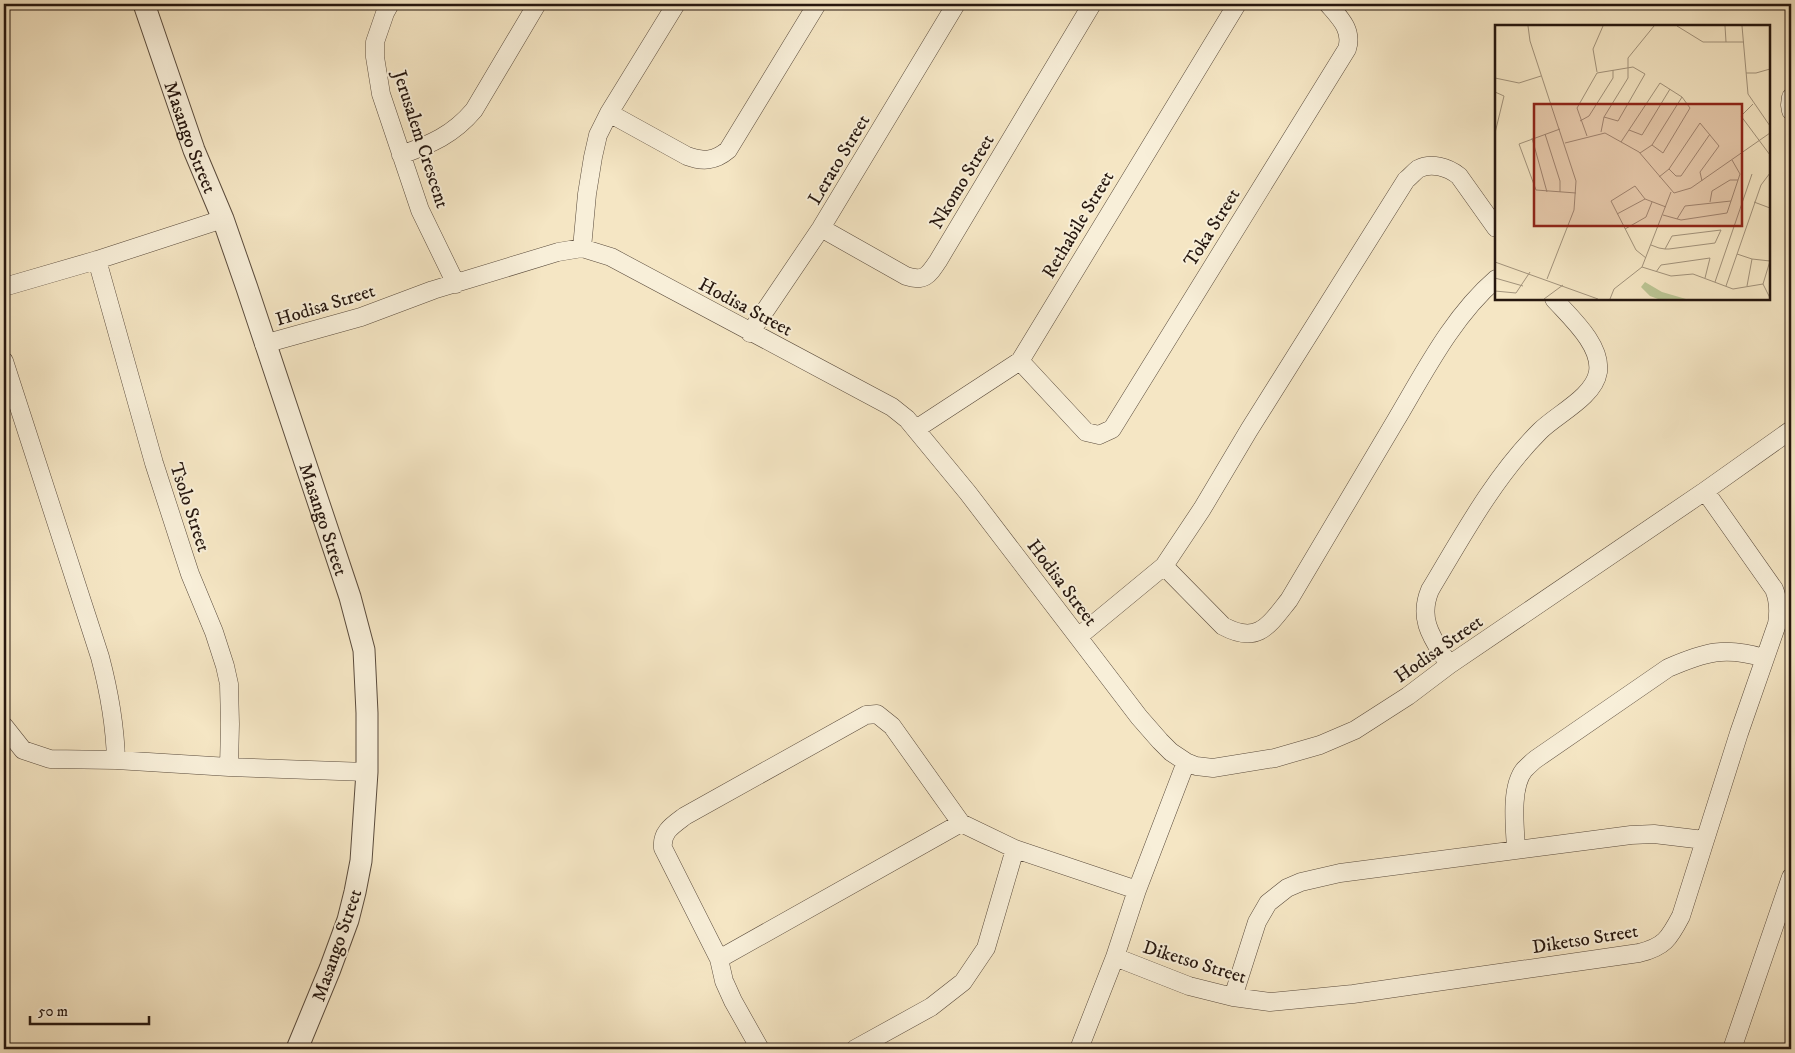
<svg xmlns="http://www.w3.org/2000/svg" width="1795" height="1053" font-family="'IM FELL DW Pica',serif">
  <rect width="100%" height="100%" fill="#f5e6c4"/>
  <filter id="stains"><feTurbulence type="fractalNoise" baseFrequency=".004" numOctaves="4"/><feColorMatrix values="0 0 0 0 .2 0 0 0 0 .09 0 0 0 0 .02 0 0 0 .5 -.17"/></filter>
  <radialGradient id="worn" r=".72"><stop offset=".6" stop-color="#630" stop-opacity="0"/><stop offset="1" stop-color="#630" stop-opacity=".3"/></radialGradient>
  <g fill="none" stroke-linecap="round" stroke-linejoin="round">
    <!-- minor casing -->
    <g stroke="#5a4b3c" stroke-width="19">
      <path id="minor" d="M390,4L385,13L375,42V57L381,94L420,210L456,284
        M1791,97L1790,105L1791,111
        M609,113L687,156C703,162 715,161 728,150L817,4
        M401,155C431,144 453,135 474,110L537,4
        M821,228L906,276C924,282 928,276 938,261L1092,4
        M582,248L587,194L593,157L598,135L609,113L676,4
        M97,260L154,463L190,574L214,632L225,666L229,684L230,724L229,767
        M4,287L97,260L223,219
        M750,333L821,228L956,4
        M264,344L361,317L433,290L558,252L582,248L611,257L892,407L907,419L968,493L1078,637L1139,717L1160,741L1171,752L1186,762L1196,766L1213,768L1275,758L1320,745L1355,730L1408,696L1449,665L1705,491L1791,430
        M4,361L100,657C109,691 115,724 116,760
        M1020,361L1086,432L1099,435L1112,429L1347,49C1353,30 1340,18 1328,4
        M916,429L1020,361L1237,4
        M1164,566L1223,626C1258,645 1269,625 1289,600C1325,540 1360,480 1396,420C1425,371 1453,316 1496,279
        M1078,637L1164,566L1202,509L1249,430L1406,180C1410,177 1414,172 1418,169C1431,162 1448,167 1459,176L1496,228
        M1449,665C1434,640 1417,621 1430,590C1463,535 1494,477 1540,431C1557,414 1594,397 1598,372C1602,345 1570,317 1554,299
        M4,726L23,750L50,759L116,760L229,767L367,772
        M1516,849C1515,827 1510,788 1524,770C1528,766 1532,762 1536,759L1668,668C1705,652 1725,646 1764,658
        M1115,957L1189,986L1233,997L1270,1002L1353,994L1639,953C1664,947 1669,939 1681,916L1739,733L1777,624C1779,612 1779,601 1774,589L1705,491
        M719,959L961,823
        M1233,997L1257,922L1268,903L1287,888L1301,882L1340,873L1631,835L1654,834L1704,840
        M760,1049L733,1001L724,981L719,959L663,848C661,832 673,825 685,816L866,715L877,714L892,726L961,823L1015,849L1137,890
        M855,1049L931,1007L963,982L986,948L1015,849
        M1079,1049L1115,957L1137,890L1186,762
        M1732,1049L1791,877"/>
    </g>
    <!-- tertiary casing -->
    <g stroke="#5a4b3c" stroke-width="23">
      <g id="tertiary">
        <path id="s1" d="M144,4L194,150L223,219L247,288L350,597L364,650L367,713V772L361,861L355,892L348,920L330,969L297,1049"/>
      </g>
    </g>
    <!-- minor -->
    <use href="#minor" stroke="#f8efd9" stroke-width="18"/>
    <!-- tertiary -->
    <use href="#tertiary" stroke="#f8efd9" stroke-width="21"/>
  </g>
  <g text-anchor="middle" stroke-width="4" stroke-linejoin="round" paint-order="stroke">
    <!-- street labels -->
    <g font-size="19" fill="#26170f" stroke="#f8efd9">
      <text dy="7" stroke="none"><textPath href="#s1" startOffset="141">Masango Street</textPath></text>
      <text transform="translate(422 139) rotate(72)" y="7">Jerusalem Crescent</text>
      <text transform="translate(838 159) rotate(-59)" y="7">Lerato Street</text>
      <text transform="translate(961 181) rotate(-59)" y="7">Nkomo Street</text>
      <text transform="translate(1077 224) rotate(-59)" y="7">Rethabile Street</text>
      <text transform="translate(1211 227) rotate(-58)" y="7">Toka Street</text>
      <text transform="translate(325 304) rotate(-17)" y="7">Hodisa Street</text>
      <text transform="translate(746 306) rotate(28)" y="7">Hodisa Street</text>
      <text transform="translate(191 507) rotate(72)" y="7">Tsolo Street</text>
      <text dy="7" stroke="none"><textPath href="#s1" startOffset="546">Masango Street</textPath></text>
      <text transform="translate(1063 582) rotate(53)" y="7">Hodisa Street</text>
      <text transform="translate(1438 648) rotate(-35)" y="7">Hodisa Street</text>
      <text transform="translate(1585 938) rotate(-9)" y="7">Diketso Street</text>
      <text transform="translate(336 945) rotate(-71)" y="7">Masango Street</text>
      <text transform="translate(1195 961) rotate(17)" y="7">Diketso Street</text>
    </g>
  </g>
  <!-- overview -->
  <g transform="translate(1495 25)">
    <rect width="275" height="275" fill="#f5e6c4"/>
    <path d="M150,257L167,267L191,274H163L155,271L146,262Z" fill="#bbc594"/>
    <path fill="none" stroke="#a2937c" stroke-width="1" d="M33,1L35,16L81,156L79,185L52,254M182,1L208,17H249M230,1L231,17M247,1L253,69L275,101M102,47L98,24L108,1M251,48H261L275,44M0,53L24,58L46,51M0,67L9,71L0,108M258,79L246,91L275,130M85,96L94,91L118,53V45M65,104L24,119L41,165L81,168M134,105L147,110L175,64M106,107L109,92L133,53V33L159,1M50,109L65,156V167M92,111L82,83L102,48L138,42L150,49L123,96L109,92M37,113L52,167M126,117L165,58L187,72L195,83L168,128L157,120M70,118L110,108L144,127L179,168L196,163L275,108M145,128L157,120L187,72M174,144L181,151H186L215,109M164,152L174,144L205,98L224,121L205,147L207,156M215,177L217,166L235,155H243M259,177L275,183M122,189L150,174M168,190L186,195L232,188L245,149L237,135M182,194L190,181L236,176M130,204L151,192L157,177M156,220L164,223L170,224H174L220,218L226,205L177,211L170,224M242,229L257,234L252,261M151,233L141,225L116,176L140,161L150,174L171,182M257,234L275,236M275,236L268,259L275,273M0,237L103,274M147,242L176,251L198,249L238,264L268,259M161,247L166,240L215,233L210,253M0,253L28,261M220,257L257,149M231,261L266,160L275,148M0,266L21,268L35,247M49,274L68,260M115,274L119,264L147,242L176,167"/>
    <path fill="#8f2418" fill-opacity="0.15" stroke="#8f2418" stroke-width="2.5" d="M39,79H247V201H39Z"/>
    <rect width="275" height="275" fill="none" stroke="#26170f" stroke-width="2.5"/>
  </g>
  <!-- margin -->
  <rect width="1795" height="1053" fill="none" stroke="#f5e6c4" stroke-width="20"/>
  <rect x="5" y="5" width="1785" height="1043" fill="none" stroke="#26170f" stroke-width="2.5"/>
  <rect x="10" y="10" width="1775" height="1033" fill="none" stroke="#26170f"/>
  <!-- scale -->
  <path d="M30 1016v8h119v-8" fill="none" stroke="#26170f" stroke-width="2.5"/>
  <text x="38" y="1016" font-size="15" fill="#26170f" stroke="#f8efd9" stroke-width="4" paint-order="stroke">50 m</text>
  <rect width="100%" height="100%" filter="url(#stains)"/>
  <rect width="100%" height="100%" fill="url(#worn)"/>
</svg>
